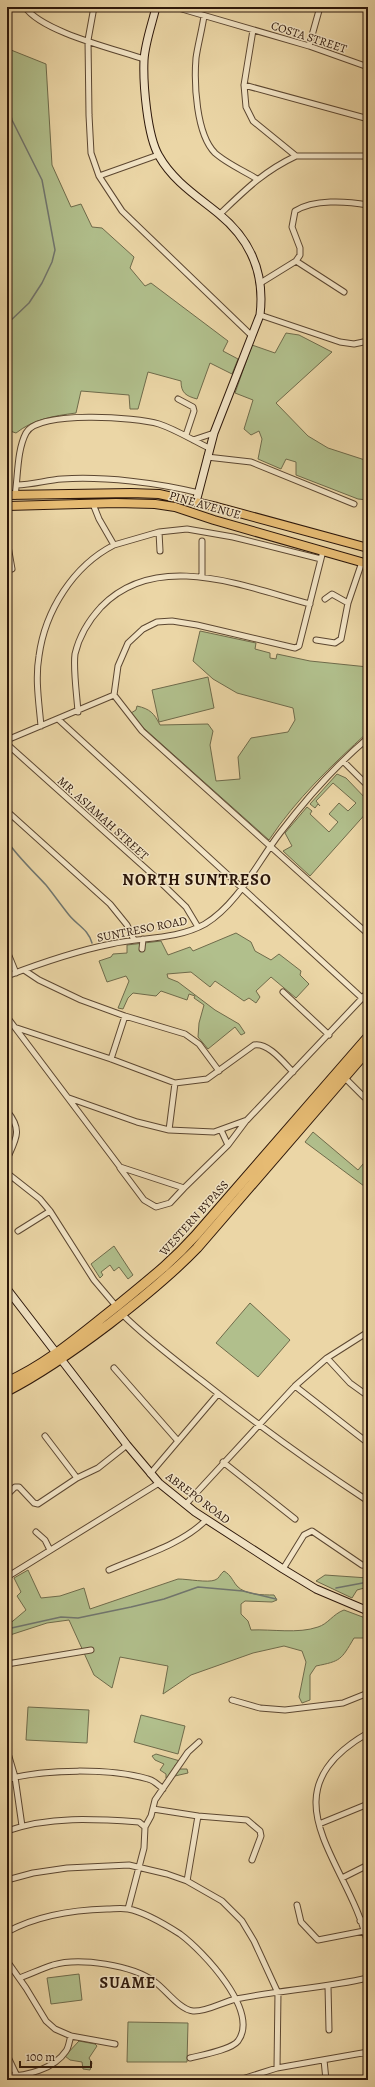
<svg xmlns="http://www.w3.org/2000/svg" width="375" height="2087" font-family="Alegreya,serif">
  <rect width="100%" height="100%" fill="#ebd6a6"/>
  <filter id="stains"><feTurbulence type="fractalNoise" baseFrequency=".005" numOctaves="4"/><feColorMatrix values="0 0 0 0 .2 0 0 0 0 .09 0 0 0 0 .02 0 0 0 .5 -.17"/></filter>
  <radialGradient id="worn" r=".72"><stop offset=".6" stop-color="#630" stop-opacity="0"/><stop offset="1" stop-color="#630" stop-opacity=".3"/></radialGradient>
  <!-- green -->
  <path fill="#b1bf8c" stroke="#6f6b4b" d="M7,46L11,50L46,64L52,165L71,207L81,204L92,227L102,228L134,257L130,268L145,286L151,283L228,341L223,351L238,359L232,374L210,363L197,399C186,396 181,393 181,381L148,372L138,409H130L129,395L81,391L76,413C53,416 34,419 16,433L7,430Z
    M286,333L299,335L332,352L276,403L308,436L328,448L368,461V500L358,499L296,475V462L286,459L281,469L258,459L262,439L259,431L251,435L244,429L253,400L235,393L252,345L275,353Z
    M200,631L256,643L255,649L270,653V658L276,659L277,654L310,661L368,667V732C332,765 296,799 269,840L137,722L131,713L136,710L137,706C150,709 154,713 160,725L208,724L213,731L210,745L216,781L240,779L238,757L251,738L288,732L295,720L293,708L237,693L213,679L193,661Z
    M208,677L214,708L159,722L152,690Z
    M337,774L346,778L368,801V811L310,876L283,851L292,846L285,833L307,807L312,811L310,814L329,832L338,822L329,814L339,803L348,811L356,803L333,783L316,801L320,806L318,804L315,808L310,804Z
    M236,933L251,942L255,951L271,960L279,954L301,971L300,975L309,984L296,998L271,977L256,991L260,997L256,1003L249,998L244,1001L215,981L210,987L191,972L167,974L168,978L178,982L215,1010L239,1024L245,1033L241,1035L235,1027L208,1049L198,1037L199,1023L204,1005L194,998L195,996L189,994L187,1000L161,991L156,996L133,993L128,998L123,1009L118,1008L129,981L126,976L107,982L99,961L111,957L113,954L127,953V945L161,941L168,955L190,947L193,951Z
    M313,1132L358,1170L368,1158V1189L305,1142Z
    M114,1246L133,1275L128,1279L119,1267L114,1271L110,1265L101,1272L103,1275L100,1278L91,1264Z
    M250,1303L290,1340L258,1377L216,1343Z
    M28,1570L41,1598L60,1596L84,1588L90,1609L178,1579C188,1579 208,1583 215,1580C219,1579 220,1574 224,1571C231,1575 232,1580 237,1586C245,1595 263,1595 274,1595L277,1600L272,1602L245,1601L241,1604V1614L248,1621L251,1630C272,1629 298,1634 318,1627C328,1624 333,1614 344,1610L368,1619V1638H354C341,1660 341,1661 316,1666L310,1675V1700L302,1703L299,1697L306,1662L302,1651L284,1646L253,1653L191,1675L163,1694L168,1666L120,1657L112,1688L94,1675L69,1620L47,1623L7,1636V1626L26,1610L17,1596L21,1592L14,1578Z
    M325,1575L368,1578V1587L357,1590L352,1598L316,1581Z
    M28,1707L89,1710L87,1743L26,1740Z
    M141,1715L185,1726L178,1754L134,1742Z
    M156,1754L180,1761L178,1764L175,1765V1769H187L188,1773L166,1778V1774L160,1770L164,1764L155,1760L152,1756Z
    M79,1974L82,2000L51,2004L47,1978Z
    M128,2022L188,2023L187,2062H127Z
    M79,2041L95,2044L97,2046L89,2058L92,2063L90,2070L83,2069L82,2062L70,2060L65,2056Z"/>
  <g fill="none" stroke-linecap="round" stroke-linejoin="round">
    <!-- stream -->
    <path stroke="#70766f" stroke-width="1.5" d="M7,101L12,120L42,180L55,250L52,262L42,283L29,303L7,324
      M7,841C18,857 33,871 46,885C54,895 61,905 69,915C78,926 88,929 92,943
      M336,1588L368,1582
      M7,1629L61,1617L78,1618L131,1607L164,1599L198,1587L243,1591L276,1599"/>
    <!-- street casing -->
    <g stroke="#5c4731" stroke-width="7">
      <path id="street" d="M25,7C42,32 115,49 144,59
        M94,7L88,40L89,115L91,153L99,176L122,211L252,336
        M175,7L309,46L368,67
        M204,16C202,30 198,44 196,58C194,83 196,134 215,153C226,163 244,171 257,179
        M253,30L244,85L246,107L253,121L296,156H368
        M309,46L320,7
        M244,85L365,118
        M99,176L158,155
        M220,214C245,190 264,171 296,156
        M296,261L344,292
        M262,282L296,261L300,255V248L292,227L295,211C314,199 346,201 368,205
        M260,315L340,342L354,344L368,341
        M178,399L193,407L194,411L186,435
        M193,440L214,433
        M207,457L251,462L354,504
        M17,485C32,485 47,480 62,479C103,476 159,483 199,493
        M15,496C18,476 17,450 26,433C38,410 137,417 159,424C177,430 192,440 209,448
        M159,532L160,551
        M7,540L12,569
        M202,541V577
        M114,545L159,532L187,529L233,537L321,559
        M323,551L299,646L295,648L197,625L172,621L157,622L143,629L128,643L118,666L114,695L142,731L368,934
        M325,599L332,594L348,603
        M316,640L335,643L341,639L348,603L362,562
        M78,712C77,696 73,669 75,654C79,637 89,620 101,607C157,549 245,587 310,604
        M59,720L362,998
        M41,726C39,703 35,679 39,656C45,611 73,566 114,545L99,519L93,504
        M7,740L114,695
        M7,744L152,874L186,907L198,927
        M343,761L368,786
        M8,812L110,904L127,925L134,940
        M142,949L143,939
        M7,951L16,973
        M24,970L39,980L81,1000L125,1016L185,1034L199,1044L219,1071
        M7,976C41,963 76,951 111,944C142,937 176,940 205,924C238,904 257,863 280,833C306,799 335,766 368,738
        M283,992L329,1035
        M7,1017L120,1167L184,1188L228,1145L246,1121
        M17,1028L111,1059L175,1083L207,1079L254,1045C268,1042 284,1063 293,1072
        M111,1059L125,1016
        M344,1077L364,1097
        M69,1098L137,1122L169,1130L214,1132L247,1120L368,992
        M7,1111C23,1130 16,1139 7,1159
        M169,1130L175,1083
        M221,1130L228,1145
        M120,1168L144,1200L156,1207L170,1203L184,1188
        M7,1173L40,1199L50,1211L94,1280L116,1306
        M18,1231L50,1211
        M122,1314C146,1338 174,1359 201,1380C255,1423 310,1463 368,1501
        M327,1358L350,1383L368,1396
        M114,1368L178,1441
        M295,1386L368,1443
        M45,1436L77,1478
        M223,1462L295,1519
        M150,1474L218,1394
        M7,1495L15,1487H19L34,1503L38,1504L77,1478L98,1468L127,1445
        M186,1504L295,1386L327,1358L368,1332
        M36,1532L45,1540L50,1550
        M283,1569L304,1535L312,1531L362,1565
        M109,1570C141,1556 181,1545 206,1520
        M7,1577L159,1483
        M7,1664L91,1650
        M232,1700L260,1708L285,1710L343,1703L368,1693
        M368,1733C260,1795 351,1863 368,1945
        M7,1750L15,1777L22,1826
        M7,1779C46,1769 109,1768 148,1779C154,1780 158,1785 163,1789
        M153,1809L198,1816L247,1820L260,1831L261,1836L252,1860
        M319,1824L368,1804
        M7,1831C49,1816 95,1819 139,1822L145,1827
        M342,1878L368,1865
        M7,1880L33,1873L67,1868L129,1865L167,1874L187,1881L222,1901L242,1921L254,1941L278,1993L277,2068
        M187,1881L198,1816
        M297,1905L301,1922L318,1940L364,1931
        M128,1909L144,1848L145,1827L151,1816L155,1800L188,1752L199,1742
        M360,1921L368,1919
        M7,1932C38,1915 72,1910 107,1909C113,1909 121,1908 128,1909C145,1912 166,1925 180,1934C203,1951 260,2011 238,2041C231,2050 202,2055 190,2058
        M7,1961L26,1988L46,2021L55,2029L71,2036L115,2044
        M19,1978C30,1974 41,1969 53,1965C79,1957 133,1965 155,1982C166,1990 180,2010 193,2011C207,2012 222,2002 236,1999C280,1990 325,1988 368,1978
        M328,1986L329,2030
        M368,2040V2060
        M7,2055L17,2076
        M324,2060L326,2080
        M7,2076C27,2076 54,2069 66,2051C69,2047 69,2041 71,2036
        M239,2080L277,2068L368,2052"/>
    </g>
    <!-- secondary casing -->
    <g stroke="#2d170a" stroke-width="9">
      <path id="secondary" d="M156,7C152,24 145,43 144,60C143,83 147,136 159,156C173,181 197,196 219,214C252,241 265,274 260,315L214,433L196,502
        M7,1289L127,1445L159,1483L195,1512L283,1569L316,1589L368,1611"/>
    </g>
    <!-- primary casing -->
    <g stroke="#2d170a" stroke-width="10">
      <path id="primary" d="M7,495L131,493L159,494L217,507L368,548
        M7,506L116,503L155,504L175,507L214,520L368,564"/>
    </g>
    <!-- highway casing -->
    <g stroke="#2d170a" stroke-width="11">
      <path id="highway" d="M7,1382C49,1363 81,1334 117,1306C146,1282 171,1263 196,1235L368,1037
        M7,1391C44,1372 76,1349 109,1324C140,1300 170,1276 197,1248L368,1050"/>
    </g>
    <!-- street -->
    <use href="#street" stroke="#f2e4c5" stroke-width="5"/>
    <!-- secondary -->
    <use href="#secondary" stroke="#f2e4c5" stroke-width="7"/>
    <!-- primary -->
    <use href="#primary" stroke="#e6bb73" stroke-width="8"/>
    <!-- highway -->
    <use href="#highway" stroke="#e6bb73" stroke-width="9"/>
  </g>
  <g text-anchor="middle" stroke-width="3" stroke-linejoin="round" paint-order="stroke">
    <!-- street labels -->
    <g font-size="12" fill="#2d170a" stroke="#f2e4c5">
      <text transform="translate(309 37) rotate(18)" y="4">COSTA STREET</text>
      <text transform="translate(205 505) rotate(16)" y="4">PINE AVENUE</text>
      <text transform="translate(103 818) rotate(42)" y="4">MR. ASIAMAH STREET</text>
      <text transform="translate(142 929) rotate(-11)" y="4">SUNTRESO ROAD</text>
      <text transform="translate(194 1218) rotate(-48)" y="4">WESTERN BYPASS</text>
      <text transform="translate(198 1498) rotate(37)" y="4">ABREPO ROAD</text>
    </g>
    <!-- district labels -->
    <g font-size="16" font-weight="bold" letter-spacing="1" fill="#2d170a" stroke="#f2e4c5">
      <text x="197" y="885">NORTH SUNTRESO</text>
      <text x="128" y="1988">SUAME</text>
    </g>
  </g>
  <!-- margin -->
  <rect width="375" height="2087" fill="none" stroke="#ebd6a6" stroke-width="24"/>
  <rect x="8" y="8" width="359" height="2071" fill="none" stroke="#2d170a" stroke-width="2"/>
  <rect x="12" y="12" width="351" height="2063" fill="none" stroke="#2d170a"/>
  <!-- scale -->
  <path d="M20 2061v6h71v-6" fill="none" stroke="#2d170a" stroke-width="2"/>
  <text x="26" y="2061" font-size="12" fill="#2d170a" stroke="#f2e4c5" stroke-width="3" paint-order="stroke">100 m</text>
  <rect width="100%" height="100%" filter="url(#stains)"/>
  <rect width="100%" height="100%" fill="url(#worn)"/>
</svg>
